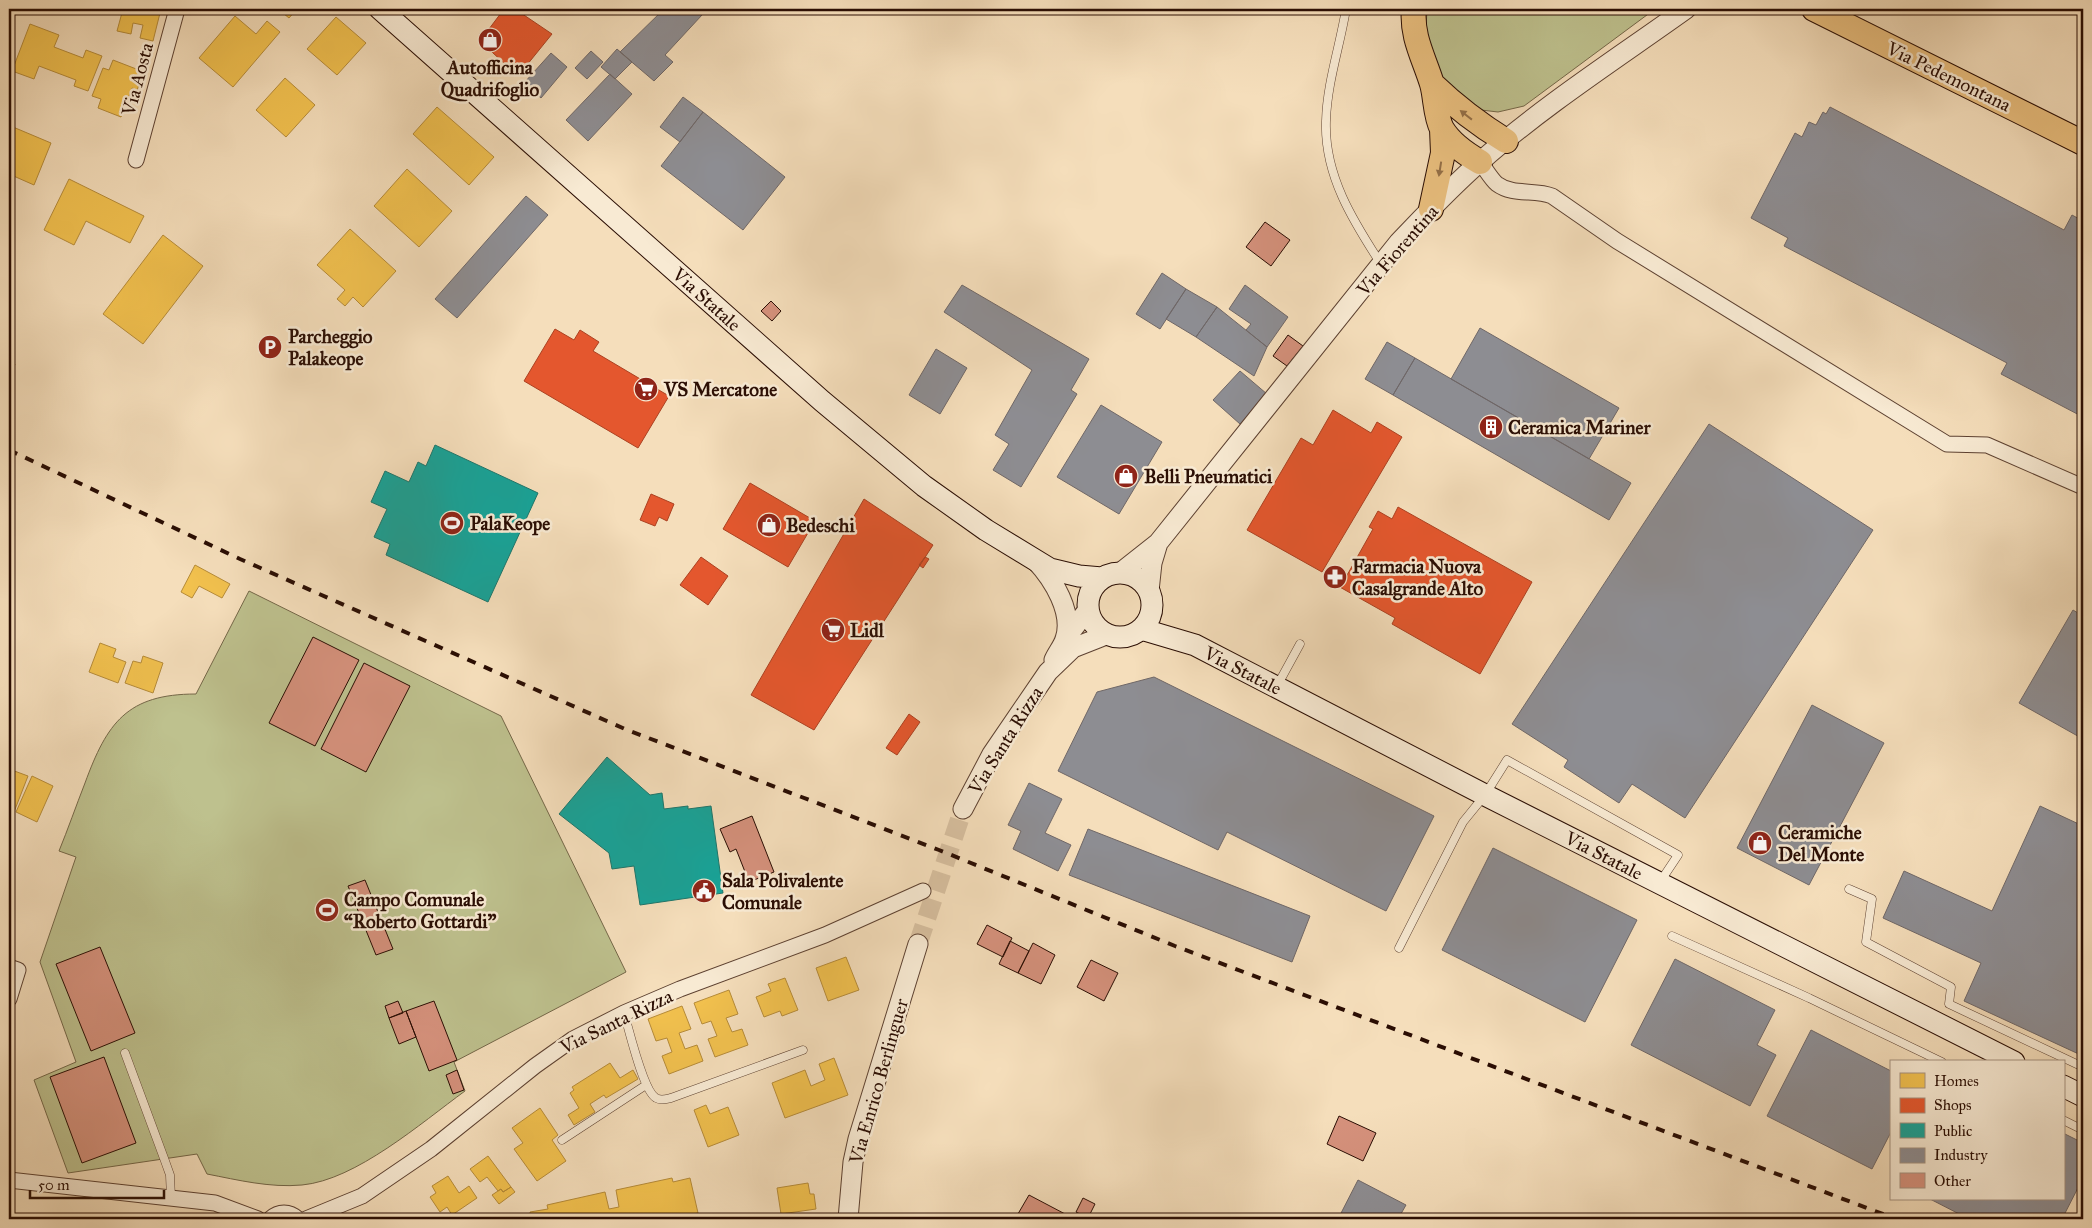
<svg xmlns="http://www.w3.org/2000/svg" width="2092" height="1228" font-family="'IM FELL Great Primer',serif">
  <rect width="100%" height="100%" fill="#f5debb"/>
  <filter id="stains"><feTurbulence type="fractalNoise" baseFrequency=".004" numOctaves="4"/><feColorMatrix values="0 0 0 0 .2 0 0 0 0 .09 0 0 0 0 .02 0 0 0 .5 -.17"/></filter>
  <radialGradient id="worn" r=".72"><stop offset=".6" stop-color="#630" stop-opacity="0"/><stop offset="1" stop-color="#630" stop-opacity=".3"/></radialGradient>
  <!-- green -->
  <path fill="#bec18e" stroke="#746748" d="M1427,9H1655L1524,106L1498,112L1481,110L1443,82L1428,48L1426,29Z
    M249,591L501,716L626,972L454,1062L465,1091C421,1123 356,1180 302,1185C270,1188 238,1180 207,1174L197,1154L68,1173L34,1080L76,1062L40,962L76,857L59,851C68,829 76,806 85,783C107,723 127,694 196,694Z"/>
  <!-- homes -->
  <path fill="#f2c14e" stroke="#b68b38" d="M123,9H161L153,41L140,38L143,25L133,23L131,34L117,31Z
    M278,9H297L289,18Z
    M235,16L256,34L267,21L280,32L233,87L199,58Z
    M336,17L366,43L337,75L307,49Z
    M30,24L59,35L54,47L83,58L86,50L102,56L88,91L74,86L76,80L39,66L34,79L12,71Z
    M113,60L144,72L137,90L132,88L121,117L98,108L101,99L92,96L103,68L109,70Z
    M285,78L315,105L286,137L256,110Z
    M437,107L494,157L469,185L413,134Z
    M13,127L51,143L34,185L9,174V137Z
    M407,169L452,211L419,247L374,206Z
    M69,179L144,216L130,243L86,221L74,245L44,230Z
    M350,229L396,271L363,307L353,297L345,306L337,299L345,290L317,265Z
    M163,235L203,266L143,344L103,314Z
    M9,362L15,364L9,384Z
    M195,565L230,584L222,598L199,586L192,598L181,592Z
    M100,643L116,649L113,657L126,662L118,683L89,672Z
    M143,656L163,663L153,693L125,683L133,661L141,663Z
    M9,769L28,776L14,812L9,810Z
    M32,776L53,786L37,822L16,812Z
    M846,957L859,990L828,1001L816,968Z
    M785,978L798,1010L782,1016L780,1011L764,1017L756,997L771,991L768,984Z
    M729,990L738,1014L726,1018L732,1032L742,1029L748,1045L715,1057L708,1039L717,1036L711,1021L702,1024L694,1003Z
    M682,1006L691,1029L679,1033L685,1049L697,1045L703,1061L669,1074L662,1056L672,1052L667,1038L656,1041L648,1019Z
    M834,1058L848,1095L785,1118L772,1083L805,1070L811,1086L825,1080L819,1064Z
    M610,1063L620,1078L633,1070L638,1079L606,1098L604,1095L590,1104L595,1112L574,1125L568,1115L579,1108L570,1093L574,1090L572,1087Z
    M706,1105L710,1114L728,1107L739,1135L708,1147L694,1110Z
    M540,1108L558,1135L552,1140L566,1161L537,1181L514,1149L523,1143L512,1128Z
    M488,1156L511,1187L503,1192L501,1189L498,1191L487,1177L480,1182L470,1169Z
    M448,1176L459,1193L469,1186L477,1198L452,1215L447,1207L440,1212L430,1197L436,1193L432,1186Z
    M672,1178L673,1182L690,1178L698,1213L667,1219H531L530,1212L548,1209L547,1205L605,1192L609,1209L619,1207L616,1190Z
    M808,1183L810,1194H814L816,1209L781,1214L777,1188Z
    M511,1187L515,1192L499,1204L492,1195L501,1189L503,1192Z"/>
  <!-- shops -->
  <path fill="#e4572e" stroke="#ac4121" d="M504,9H515L552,34L518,76L480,41Z
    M555,329L574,340L580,330L599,342L593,351L669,396L638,448L524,381Z
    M1333,410L1371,433L1377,422L1402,437L1322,572L1247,530L1301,438L1313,445Z
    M750,483L815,521L788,567L723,529Z
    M651,494L674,504L667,521L659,517L655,526L640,520Z
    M864,499L933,545L814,730L751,695Z
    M1398,507L1532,582L1480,674L1392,624L1395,618L1329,581L1334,571L1346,577L1373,529L1369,527L1378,511L1392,519Z
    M701,557L728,576L708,605L680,585Z
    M925,557L929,559L923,568L919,565Z
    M909,714L920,722L897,755L886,748Z"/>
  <!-- public -->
  <path fill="#17a398" stroke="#1d766b" d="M435,445L538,493L488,602L386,555L390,544L374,537L387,509L371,502L385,471L409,482L418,462L426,466Z
    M607,757L650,795L662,793L664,809L688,806V809L711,806L723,893L640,905L634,866L612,869L609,853L559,814Z"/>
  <!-- industry -->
  <path fill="#8d8d92" stroke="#6f6767" d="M664,9H694L702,15L665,55L673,62L654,81L620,52Z
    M617,49L632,62L615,79L601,67Z
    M591,51L603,62L587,79L575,68Z
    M551,53L567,67L541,98L524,83Z
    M610,74L632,94L588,141L566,120Z
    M683,97L703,112L680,142L660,127Z
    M1830,107L2064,230L2072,215L2083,221V417L2001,374L2007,363L1784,246L1788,238L1751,218L1795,133L1802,137L1809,122L1816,125L1823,112L1826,114Z
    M703,112L785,177L743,230L661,166Z
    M526,196L548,215L457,318L435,299Z
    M1162,273L1186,289L1160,329L1136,314Z
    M962,285L1089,359L1071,390L1077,394L1021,487L993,470L1009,444L995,435L1032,370L944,312Z
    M1245,285L1288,317L1267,347L1246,330L1251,324L1229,309Z
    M1186,289L1217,307L1196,337L1166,319Z
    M1217,307L1267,347L1254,376L1196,337Z
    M1480,328L1619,408L1589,459L1451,379Z
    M1387,342L1415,358L1393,395L1365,379Z
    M936,349L967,368L940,414L909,395Z
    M1415,358L1631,483L1609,520L1393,395Z
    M1240,371L1267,394L1240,424L1213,400Z
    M1101,405L1162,442L1119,514L1057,477Z
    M1709,424L1873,530L1685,818L1632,784L1619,803L1564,767L1568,760L1512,724Z
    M2073,610L2083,616V739L2019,703Z
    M1154,677L1434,816L1386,911L1227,832L1218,850L1058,771L1097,692Z
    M1812,705L1884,743L1809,885L1737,848Z
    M1029,783L1062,799L1045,833L1071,845L1058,871L1013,849L1021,831L1008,825Z
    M2040,806L2083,826V1056L1964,1001L1981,963L1883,918L1904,871L1992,911Z
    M1088,829L1310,916L1292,962L1069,875Z
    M1493,848L1637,920L1585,1022L1442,950Z
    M1675,959L1775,1010L1757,1045L1776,1055L1750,1106L1631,1045Z
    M1811,1030L1891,1071V1132L1872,1169L1767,1116Z
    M2063,1133L2083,1143V1178L2062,1219H1969L1930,1199H2063Z
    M1358,1180L1406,1205L1398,1219H1338Z"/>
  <!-- building -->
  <path fill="#d5917c" stroke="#2a0d03" d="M1265,222L1290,240L1271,266L1246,247Z
    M771,301L781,311L772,321L761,311Z
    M1288,335L1303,346L1287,366L1273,356Z
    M313,637L359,660L315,746L269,723Z
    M364,663L410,686L366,772L321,749Z
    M752,816L774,872L749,882L736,849L730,852L720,829Z
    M365,880L393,949L376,955L348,886Z
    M987,925L1012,938L1003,957L977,944Z
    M1010,941L1029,951L1018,973L999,964Z
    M1033,943L1055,955L1041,984L1018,973Z
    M100,947L135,1033L91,1051L56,964Z
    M1091,960L1118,973L1104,1001L1077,987Z
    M398,1001L403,1013L389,1018L385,1006Z
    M434,1001L457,1060L429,1071L406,1011Z
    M406,1011L416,1037L399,1044L389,1018Z
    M104,1057L136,1143L82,1163L50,1077Z
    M457,1070L464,1090L453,1094L446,1075Z
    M1339,1116L1376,1133L1363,1161L1327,1144Z
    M1029,1195L1067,1215L1064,1219H1015Z
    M1083,1198L1095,1204L1088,1218L1076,1212Z"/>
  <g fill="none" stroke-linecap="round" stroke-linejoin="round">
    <!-- tertiary-tunnel -->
    <path stroke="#d7bf9f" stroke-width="19" stroke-dasharray="19 9" stroke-linecap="butt" d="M918,944L963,809"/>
    <!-- service casing -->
    <g stroke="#5d4131" stroke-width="9">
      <path id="service" d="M1346,9C1340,46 1327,83 1326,121C1324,175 1353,221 1381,264
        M1277,686L1300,644
        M1849,889L1872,899L1866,942L1951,987L1949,1004L2083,1067
        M1672,936L1809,998L1942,1062
        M1399,948L1463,822L1485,795L1507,760L1678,855L1660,882
        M624,1013C629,1029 643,1091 656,1098C661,1101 666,1099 671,1098L803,1050
        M125,1053L165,1161L170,1175L171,1198
        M2063,1120L2083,1130
        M562,1140L646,1085"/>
    </g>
    <!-- minor casing -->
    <g stroke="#5d4131" stroke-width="17">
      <path id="minor" d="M136,160L177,9
        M1480,162C1485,168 1491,179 1497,184C1513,196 1535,189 1552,196L1617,241L1947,444L1987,445L2083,487
        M9,967L18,970L9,999
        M9,1180L215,1203L258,1219
        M270,1219C279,1211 289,1211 298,1219
        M306,1219L362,1196L431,1149L535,1066L573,1039L624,1013L680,989L825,935L923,891"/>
    </g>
    <!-- tertiary casing -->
    <g stroke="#5d4131" stroke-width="21">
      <path id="tertiary" d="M1036,561C1053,579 1074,613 1065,639C1063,646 1057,653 1054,660
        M1120,573L1158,543L1399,242C1426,214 1452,186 1481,161C1543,106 1619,57 1686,9
        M1149,591L1152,563L1158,543
        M1065,639L1087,611
        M963,809L992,754L1048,672L1073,648L1106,635
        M848,1219L853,1162L858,1139L918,944"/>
    </g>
    <!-- secondary casing -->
    <g stroke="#2a0d03" stroke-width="23">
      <path id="secondary" d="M380,9L822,401L924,486L986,530L1050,569L1079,576L1102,578
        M1088 605a32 32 0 1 1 64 0a32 32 0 1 1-64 0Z
        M1141,629L1195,645L1485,795L2014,1062
        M2063,1086L2083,1096"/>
    </g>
    <!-- primary casing -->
    <g stroke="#2a0d03" stroke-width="26">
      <path id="primary" d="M1414,9C1411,36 1424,58 1432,84C1436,98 1435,116 1442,129C1451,144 1466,154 1480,162
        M1814,9L2083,143
        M1432,84C1455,106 1478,124 1506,141
        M1431,209L1443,153L1442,129"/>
    </g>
    <!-- service -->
    <use href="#service" stroke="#f8ead3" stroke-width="8"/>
    <!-- minor -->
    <use href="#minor" stroke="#f8ead3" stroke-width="15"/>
    <!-- tertiary -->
    <use href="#tertiary" stroke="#f8ead3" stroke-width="19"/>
    <!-- secondary -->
    <use href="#secondary" stroke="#f8ead3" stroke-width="21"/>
    <!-- primary -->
    <use href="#primary" stroke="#eabf7e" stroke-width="24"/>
    <!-- rail -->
    <path stroke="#2a0d03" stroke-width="4" stroke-dasharray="9 9" stroke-linecap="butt" d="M9,450L240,559L625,729L939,850L1175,946L1896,1219"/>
  </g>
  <!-- one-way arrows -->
  <defs><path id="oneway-solid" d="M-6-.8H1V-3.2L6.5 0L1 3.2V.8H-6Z" transform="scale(1.25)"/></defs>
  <g fill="#946f47">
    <use href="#oneway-solid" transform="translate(1466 115) rotate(-142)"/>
    <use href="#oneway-solid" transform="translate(1440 169) rotate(99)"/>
  </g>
  <!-- icons -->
  <defs>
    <g id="shop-disc" transform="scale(1.25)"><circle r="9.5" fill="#8f2418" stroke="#f8ead3"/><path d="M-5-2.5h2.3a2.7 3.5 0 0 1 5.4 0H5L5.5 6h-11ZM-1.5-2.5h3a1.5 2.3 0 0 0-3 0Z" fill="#fff"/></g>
    <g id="parking-disc" transform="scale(1.25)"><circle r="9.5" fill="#8f2418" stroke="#f8ead3"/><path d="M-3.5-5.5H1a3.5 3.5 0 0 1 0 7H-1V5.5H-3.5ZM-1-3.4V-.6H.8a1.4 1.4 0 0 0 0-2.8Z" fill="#fff"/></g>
    <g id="supermarket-disc" transform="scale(1.25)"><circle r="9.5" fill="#8f2418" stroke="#f8ead3"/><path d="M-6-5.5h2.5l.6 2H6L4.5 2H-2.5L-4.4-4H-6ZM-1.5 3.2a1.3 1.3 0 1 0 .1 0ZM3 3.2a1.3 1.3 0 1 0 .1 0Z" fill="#fff"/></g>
    <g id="building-disc" transform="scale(1.25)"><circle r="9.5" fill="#8f2418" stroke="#f8ead3"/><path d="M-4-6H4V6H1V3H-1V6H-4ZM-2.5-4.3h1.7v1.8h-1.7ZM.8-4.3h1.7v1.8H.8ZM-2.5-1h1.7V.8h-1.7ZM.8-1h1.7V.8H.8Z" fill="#fff"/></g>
    <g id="stadium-disc" transform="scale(1.25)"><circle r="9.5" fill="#8f2418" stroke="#f8ead3"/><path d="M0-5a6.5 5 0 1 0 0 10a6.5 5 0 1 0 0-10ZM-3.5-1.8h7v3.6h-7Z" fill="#fff"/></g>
    <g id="pharmacy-disc" transform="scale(1.25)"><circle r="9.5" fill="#8f2418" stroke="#f8ead3"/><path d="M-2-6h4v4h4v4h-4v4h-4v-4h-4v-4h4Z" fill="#fff"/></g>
    <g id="civic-disc" transform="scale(1.25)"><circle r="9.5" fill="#8f2418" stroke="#f8ead3"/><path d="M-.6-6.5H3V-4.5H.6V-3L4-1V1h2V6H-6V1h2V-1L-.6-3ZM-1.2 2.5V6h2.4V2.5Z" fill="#fff"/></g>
  </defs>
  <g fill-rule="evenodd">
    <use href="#shop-disc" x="490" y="40"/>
    <use href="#parking-disc" x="270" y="347"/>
    <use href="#supermarket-disc" x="646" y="389"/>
    <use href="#building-disc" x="1491" y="427"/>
    <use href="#shop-disc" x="1126" y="476"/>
    <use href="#stadium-disc" x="452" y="523"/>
    <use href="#shop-disc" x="769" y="525"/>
    <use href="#pharmacy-disc" x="1335" y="577"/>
    <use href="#supermarket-disc" x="833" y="630"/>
    <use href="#shop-disc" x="1760" y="843"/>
    <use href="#civic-disc" x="704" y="891"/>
    <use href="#stadium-disc" x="327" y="910"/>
  </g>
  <g text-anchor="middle" stroke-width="5" stroke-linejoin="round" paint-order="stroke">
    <!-- poi labels -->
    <g font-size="19" font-weight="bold" fill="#2a0d03" stroke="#f8ead3" text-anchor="start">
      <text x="490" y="74" text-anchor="middle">Autofficina<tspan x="490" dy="22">Quadrifoglio</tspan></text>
      <text x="288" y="343">Parcheggio<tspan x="288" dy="22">Palakeope</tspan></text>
      <text x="664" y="396">VS Mercatone</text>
      <text x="1508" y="434">Ceramica Mariner</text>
      <text x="1144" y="483">Belli Pneumatici</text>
      <text x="470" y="530">PalaKeope</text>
      <text x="786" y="532">Bedeschi</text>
      <text x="1352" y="573">Farmacia Nuova<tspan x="1352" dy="22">Casalgrande Alto</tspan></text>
      <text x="850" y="637">Lidl</text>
      <text x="1778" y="839">Ceramiche<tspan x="1778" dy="22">Del Monte</tspan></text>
      <text x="722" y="887">Sala Polivalente<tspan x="722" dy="22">Comunale</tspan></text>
      <text x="344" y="906">Campo Comunale<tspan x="344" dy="22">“Roberto Gottardi”</tspan></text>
    </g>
    <!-- street labels -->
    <g font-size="19" fill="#2a0d03" stroke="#f8ead3">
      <text transform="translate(1949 76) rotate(26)" y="7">Via Pedemontana</text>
      <text transform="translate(137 79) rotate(-75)" y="7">Via Aosta</text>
      <text transform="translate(1397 250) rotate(-49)" y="7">Via Fiorentina</text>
      <text transform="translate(707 299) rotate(42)" y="7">Via Statale</text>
      <text transform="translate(1243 670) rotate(27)" y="7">Via Statale</text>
      <text transform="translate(1005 740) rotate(-58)" y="7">Via Santa Rizza</text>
      <text transform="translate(1604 855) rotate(27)" y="7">Via Statale</text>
      <text transform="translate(616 1021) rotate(-26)" y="7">Via Santa Rizza</text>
      <text transform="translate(878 1081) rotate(-74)" y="7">Via Enrico Berlinguer</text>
    </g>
  </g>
  <!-- margin -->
  <rect width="2092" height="1228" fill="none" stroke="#f5debb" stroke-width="30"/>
  <rect x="10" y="10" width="2072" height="1208" fill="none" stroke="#2a0d03" stroke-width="2.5"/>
  <rect x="15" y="15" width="2062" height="1198" fill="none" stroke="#2a0d03"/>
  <!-- legend -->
  <rect x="1890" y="1060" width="175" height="140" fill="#f8ead3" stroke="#a69280"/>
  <rect x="1900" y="1073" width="25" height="15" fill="#f2c14e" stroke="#a69280"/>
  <text x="1934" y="1086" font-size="15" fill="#2a0d03">Homes</text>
  <rect x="1900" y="1098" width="25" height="15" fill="#e4572e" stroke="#a69280"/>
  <text x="1934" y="1110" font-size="15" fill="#2a0d03">Shops</text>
  <rect x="1900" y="1123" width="25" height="15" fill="#17a398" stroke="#a69280"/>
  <text x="1934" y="1136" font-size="15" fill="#2a0d03">Public</text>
  <rect x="1900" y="1148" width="25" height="15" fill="#8d8d92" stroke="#a69280"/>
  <text x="1934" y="1160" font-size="15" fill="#2a0d03">Industry</text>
  <rect x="1900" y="1173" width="25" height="15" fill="#d5917c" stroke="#a69280"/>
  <text x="1934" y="1186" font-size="15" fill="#2a0d03">Other</text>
  <!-- scale -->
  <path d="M30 1190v8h134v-8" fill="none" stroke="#2a0d03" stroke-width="2.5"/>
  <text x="38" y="1190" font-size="15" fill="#2a0d03" stroke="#f8ead3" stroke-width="4" paint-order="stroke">50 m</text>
  <rect width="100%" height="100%" filter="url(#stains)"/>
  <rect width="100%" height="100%" fill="url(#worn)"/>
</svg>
